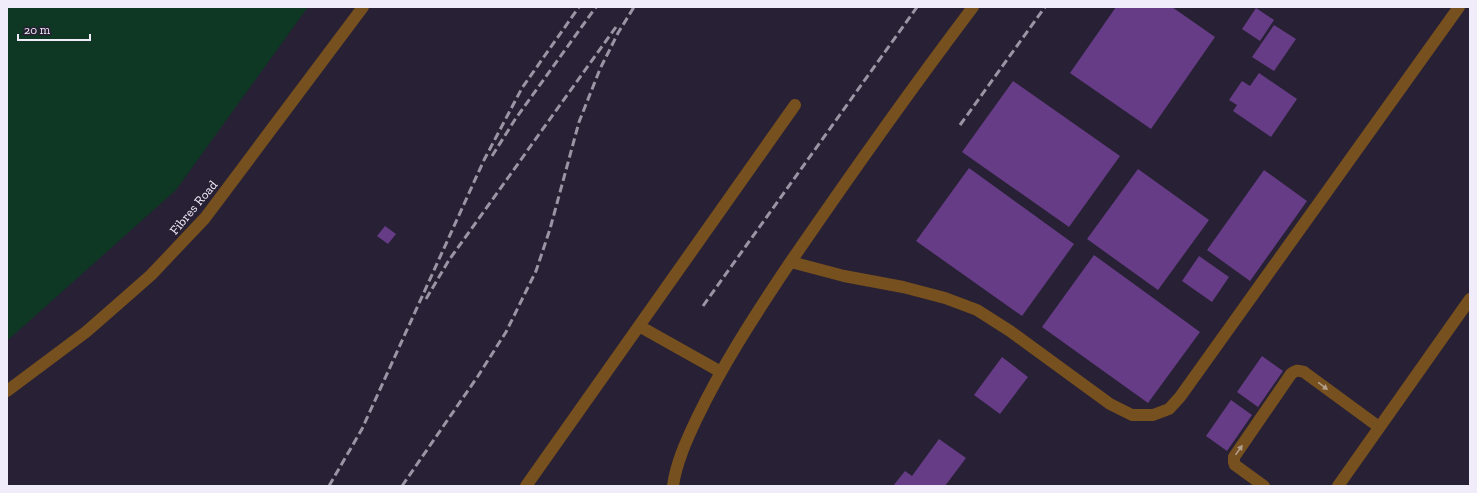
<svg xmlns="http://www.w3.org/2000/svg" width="1477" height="493" font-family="'Zilla Slab',serif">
  <rect width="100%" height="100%" fill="#282034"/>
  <!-- green -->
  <path fill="#0e3724" d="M7,7H308L176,190L7,341Z"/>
  <!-- building -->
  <path fill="#663c86" d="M1116,7H1172L1215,37L1151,129L1070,73Z
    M1256,8L1274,20L1260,41L1242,29Z
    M1274,25L1296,39L1274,71L1252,57Z
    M1259,73L1297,99L1271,137L1233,111L1237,105L1229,100L1242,81L1250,86Z
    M1013,81L1120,156L1069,227L962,152Z
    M969,168L1074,244L1022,316L916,241Z
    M1138,169L1209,220L1158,290L1087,239Z
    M1264,170L1307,201L1250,281L1207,250Z
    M385,226L396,234L388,244L377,236Z
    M1094,255L1200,332L1148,403L1042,327Z
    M1199,256L1229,277L1212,302L1182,281Z
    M1262,356L1283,371L1258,407L1237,392Z
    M1002,357L1028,377L1000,414L974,395Z
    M1231,400L1252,415L1227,451L1206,436Z
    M939,439L966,458L945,486H893L905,471L912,476Z"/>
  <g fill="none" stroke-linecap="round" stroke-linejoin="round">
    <!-- minor -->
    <path stroke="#76501e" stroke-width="12" d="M791,262L844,276L903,287L945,298L977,310L1010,331L1110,404L1132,415H1153L1169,409L1180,397L1459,7
      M639,326L721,372
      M7,391L86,332L118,304L151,275L205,218L363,7
      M526,486L795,105
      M673,486C676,463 687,439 697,418C722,366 753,318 785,270C846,181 908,93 973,7
      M1264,486L1235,465L1234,462V457L1291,374C1296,370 1298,370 1304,372L1379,427
      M1338,486L1470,299"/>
    <!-- rail -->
    <path stroke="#9a94a5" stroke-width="3" stroke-dasharray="8 4" stroke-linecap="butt" d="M960,125L1045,7
      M492,156L516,118L596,7
      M426,299L449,260L616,27
      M703,306L917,7
      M329,486L362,429L484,160L522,88L579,7
      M402,486L478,376L506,332L536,271L550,229L579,122L600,69L618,33L634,7"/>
  </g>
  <!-- one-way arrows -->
  <defs><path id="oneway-solid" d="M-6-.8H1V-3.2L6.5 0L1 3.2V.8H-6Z"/></defs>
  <g fill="#b49e8c">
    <use href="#oneway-solid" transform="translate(1323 386) rotate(37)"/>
    <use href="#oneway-solid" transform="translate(1239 450) rotate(-55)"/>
  </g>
  <g text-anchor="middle" stroke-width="4" stroke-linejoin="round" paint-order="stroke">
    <!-- street labels -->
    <g font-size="13" fill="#f1ecfa" stroke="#282034">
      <text transform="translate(193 207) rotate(-50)" y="5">Fibres Road</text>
    </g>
  </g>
  <!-- border -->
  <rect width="1477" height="493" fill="none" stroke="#f1ecfa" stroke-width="16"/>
  <!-- scale -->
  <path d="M18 34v6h72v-6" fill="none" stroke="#f1ecfa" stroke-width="2"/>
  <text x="24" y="34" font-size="12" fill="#f1ecfa" stroke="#282034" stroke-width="3" paint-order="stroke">20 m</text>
</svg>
